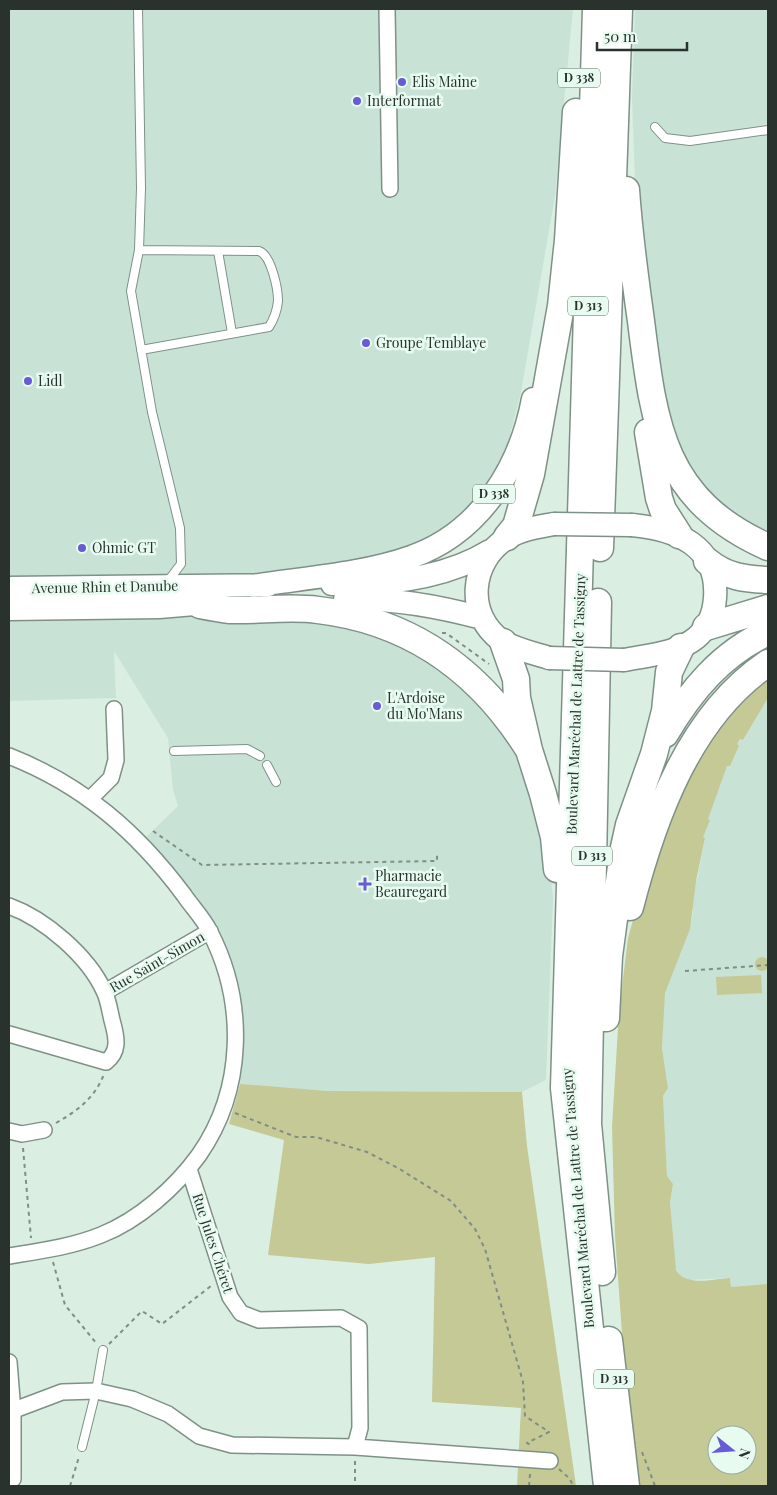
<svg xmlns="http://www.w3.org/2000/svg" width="777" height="1495" font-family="'Playfair Display',serif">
  <rect width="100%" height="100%" fill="#daeee2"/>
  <!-- built -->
  <path fill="#c8e3d5" d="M9,9H573L555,196L521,392L504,459L481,500L452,525L397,554L254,578L198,612L328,614L430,656L487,709L519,757L547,842L553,898L546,1080L522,1092L328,1091L231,1084L237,1031L210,931L141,842L178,806L173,790L168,738L114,651L116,698L9,701Z
    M635,9H768V540L726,521L670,444L637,235L632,99Z
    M768,698V1284L731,1287L730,1278L688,1280L680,1275L675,1268L670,1202L673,1184L667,1176L663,1096L668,1088L662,1048L664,1002L666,986L685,941L692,918L693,910L677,908L681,879L697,881L705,838L699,836L710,820L693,814L715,761L730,766L739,746L734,743L737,737L743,740Z"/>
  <!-- green -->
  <path fill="#c4c996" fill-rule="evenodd" d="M768,668V698L743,740L740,739L737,744L739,746L730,766H727L708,819L710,820L703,837L705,838L696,881L690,929L665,993L662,1048L668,1088L663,1096L667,1176L673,1184L670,1202L676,1270C686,1287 713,1279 730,1278L731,1287L768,1284V1486H633L615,1236L612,1127L619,1012L628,938L645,877L692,756ZM717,1435H747V1465H717Z
    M755 964a7 7 0 1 1 14 0a7 7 0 1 1-14 0Z
    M761,975L762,993L717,995L716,977Z
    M240,1084L328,1091L522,1092L527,1146L576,1486H517L521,1408L432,1402L435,1257L369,1264L268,1255L284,1140L229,1124Z"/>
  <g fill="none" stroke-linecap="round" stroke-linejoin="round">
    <!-- lane casing -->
    <g stroke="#7f9187" stroke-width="10">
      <path id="lane" d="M138,9L141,188L139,250L131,291L152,412L180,528L181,564L168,581
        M655,127L665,138L690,141L768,130
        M139,250L259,251C271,255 278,288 278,301C277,311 274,319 269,327L141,350
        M218,251L232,333
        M174,751L247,749L260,756
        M267,765L276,782
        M82,1447L96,1391L103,1350"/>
    </g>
    <!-- street casing -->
    <g stroke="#7f9187" stroke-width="18">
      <path id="street" d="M387,9L390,189
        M9,756C83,785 137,832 184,895C192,907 204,919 210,932C246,1002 245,1089 199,1155C175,1188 139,1220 101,1235C71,1247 40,1251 9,1256
        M90,799L111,778L116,760L114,709
        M9,906C45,919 88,956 104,991C109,1001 110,1014 113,1024C117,1039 119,1052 106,1062L9,1034
        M105,992L210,931
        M9,1131L22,1134L44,1130
        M9,1362L13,1412V1479
        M9,1412L62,1392L96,1391L132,1399L168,1414L199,1436L232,1445L355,1447L360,1428L359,1328L341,1318L259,1320L241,1313L230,1297L189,1169
        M355,1447L550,1461"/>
    </g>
    <!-- primary casing -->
    <g stroke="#7f9187" stroke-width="25">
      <path id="primary" d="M332,584C385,585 444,579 490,551
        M253,586C303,578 363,574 411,557C480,533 520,468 533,399
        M9,588L268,585
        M345,599C390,598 438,606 482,618
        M9,609L159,607L218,602
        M549,658C534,653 516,650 502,641C465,615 470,561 507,538C521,529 538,527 554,524
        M624,660C648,655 676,654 696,638C708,628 714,613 715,598C719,545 675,529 632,525"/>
    </g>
    <!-- highway casing -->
    <g stroke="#7f9187" stroke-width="29">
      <path id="highway" d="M596,9L564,1088L607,1486
        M626,190C629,234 635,278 641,321C654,425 662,500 768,547
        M648,432L659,498L663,510L679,535
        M507,537L516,526L531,474L561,306L568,240L576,112
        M600,548L619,9
        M707,561C726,577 745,579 768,580
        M598,602L588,1124L602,1272
        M200,605C210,607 220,609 230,610C259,611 289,606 318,610C412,621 480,671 529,750
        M706,627L768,608
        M503,642L516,679L517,698L529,750L543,794L554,837L557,869
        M665,734C691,690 721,654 768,632
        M630,907C653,818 689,716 768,663
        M606,1018L609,956L623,852L629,825L654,754L665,711L669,672L681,647
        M609,1340L626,1486"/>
    </g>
    <!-- path -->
    <path stroke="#808e85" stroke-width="2" stroke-dasharray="4 4" stroke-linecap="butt" d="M442,633H446L489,664
      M153,831L202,865L437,861V852
      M685,971L768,965
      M235,1113L296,1137H316L367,1152L398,1168L451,1201L475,1229L485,1249L523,1382L525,1416L549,1432L527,1443L533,1446
      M56,1123C77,1111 95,1098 104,1074
      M23,1148L31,1238
      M53,1262L65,1305L97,1344
      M109,1344L142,1311L162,1324L211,1286
      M642,1452L655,1486
      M355,1461V1486
      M559,1469L570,1479L573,1486
      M70,1486L79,1457
      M529,1486L530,1474"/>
    <!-- lane -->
    <use href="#lane" stroke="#fff" stroke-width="8"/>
    <!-- street -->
    <use href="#street" stroke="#fff" stroke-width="15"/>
    <!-- primary -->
    <use href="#primary" stroke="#fff" stroke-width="22"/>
    <!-- highway -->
    <use href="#highway" stroke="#fff" stroke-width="26"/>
    <!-- primary-bridge casing -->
    <g stroke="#7f9187" stroke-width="25" stroke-linecap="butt">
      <path id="primary-bridge" d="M554,524L632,525
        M549,658L624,660"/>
    </g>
    <!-- primary-bridge -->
    <use href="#primary-bridge" stroke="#fff" stroke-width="22"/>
  </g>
  <!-- markers -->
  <g fill="#685bd5" stroke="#e7fbf0" stroke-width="2">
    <circle cx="402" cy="82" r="5"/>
    <circle cx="357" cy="101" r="5"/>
    <circle cx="366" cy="343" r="5"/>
    <circle cx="28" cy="381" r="5"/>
    <circle cx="82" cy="548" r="5"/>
    <circle cx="377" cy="706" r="5"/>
    <path d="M362.5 876.5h5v5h5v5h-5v5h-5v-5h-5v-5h5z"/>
  </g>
  <g text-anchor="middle" stroke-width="5" stroke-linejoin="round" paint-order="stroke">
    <!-- shield labels -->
    <g fill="#e7fbf0" stroke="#636e68" stroke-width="1">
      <rect x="558" y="68.5" width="42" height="19" rx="4"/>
      <rect x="568" y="296.5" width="40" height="19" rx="4"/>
      <rect x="473" y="484.5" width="42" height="19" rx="4"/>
      <rect x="572" y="846.5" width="40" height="19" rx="4"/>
      <rect x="594" y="1369.5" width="40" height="19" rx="4"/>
    </g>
    <g font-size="12" font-weight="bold" fill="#2a322d">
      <text x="579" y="82">D 338</text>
      <text x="588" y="310">D 313</text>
      <text x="494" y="498">D 338</text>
      <text x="592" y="860">D 313</text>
      <text x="614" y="1383">D 313</text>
    </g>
    <!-- poi labels -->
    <g font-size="14" fill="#2a322d" stroke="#e7fbf0" text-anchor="start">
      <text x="412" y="87">Elis Maine</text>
      <text x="367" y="106">Interformat</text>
      <text x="376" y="348">Groupe Temblaye</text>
      <text x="38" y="386">Lidl</text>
      <text x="92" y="553">Ohmic GT</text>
      <text x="387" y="703">L'Ardoise<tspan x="387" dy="16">du Mo'Mans</tspan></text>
      <text x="375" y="881">Pharmacie<tspan x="375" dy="16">Beauregard</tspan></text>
    </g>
    <!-- street labels -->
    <g font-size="14" fill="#2a322d" stroke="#e7fbf0">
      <text transform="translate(105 587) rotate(-1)" y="5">Avenue Rhin et Danube</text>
      <text transform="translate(576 704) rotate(-88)" y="5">Boulevard Maréchal de Lattre de Tassigny</text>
      <text transform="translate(157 962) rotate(-30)" y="5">Rue Saint-Simon</text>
      <text transform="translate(578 1198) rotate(-95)" y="5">Boulevard Maréchal de Lattre de Tassigny</text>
      <text transform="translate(213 1243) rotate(72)" y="5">Rue Jules Chéret</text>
    </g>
  </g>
  <!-- border -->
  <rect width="777" height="1495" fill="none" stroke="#2a322d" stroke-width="20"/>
  <!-- north arrow -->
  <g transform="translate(732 1450) rotate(107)"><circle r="24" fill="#e7fbf0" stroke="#9baba2"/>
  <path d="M0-4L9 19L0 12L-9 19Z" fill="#685bd5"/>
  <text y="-8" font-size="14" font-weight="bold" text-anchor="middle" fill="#2a322d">N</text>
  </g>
  <!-- scale -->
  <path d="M597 42v8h90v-8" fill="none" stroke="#2a322d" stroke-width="2.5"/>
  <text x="604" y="42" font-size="15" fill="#2a322d" stroke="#e7fbf0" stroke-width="4" paint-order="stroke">50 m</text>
</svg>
